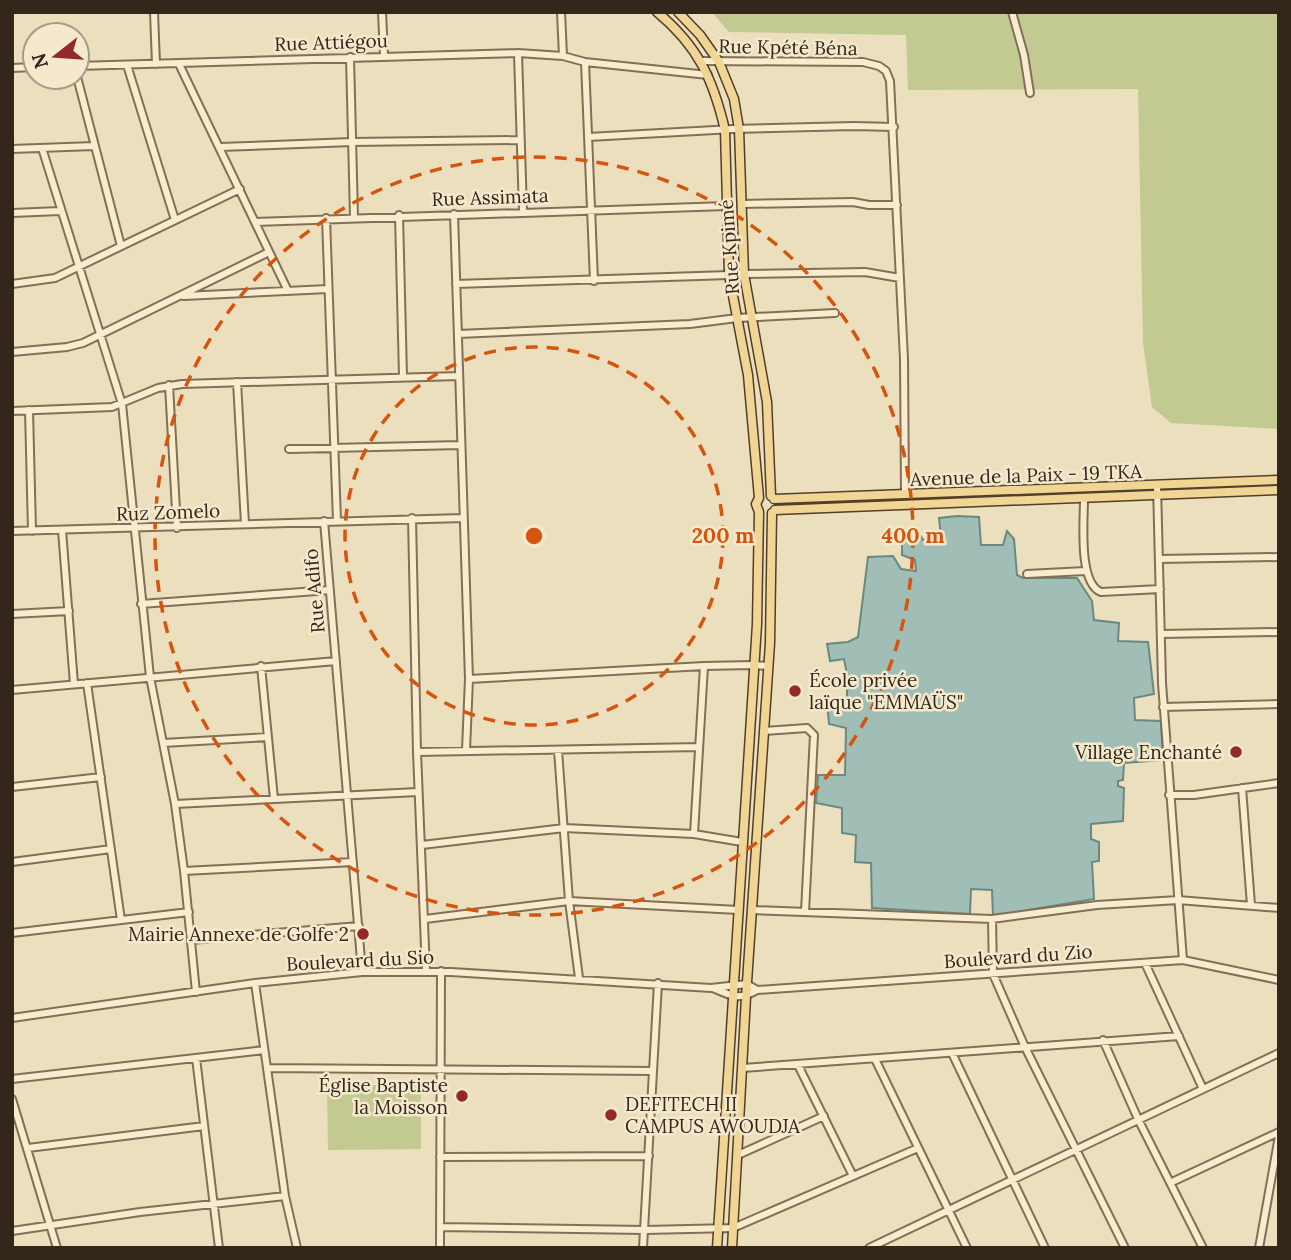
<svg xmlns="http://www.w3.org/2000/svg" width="1291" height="1260" font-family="Lora,serif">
  <rect width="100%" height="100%" fill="#ecdfbd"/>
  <!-- green -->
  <path fill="#c2c991" d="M712,12H1279V429L1171,423L1152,407L1143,343L1138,89L908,90L906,35L729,32Z
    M327,1085H421V1149L328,1150Z"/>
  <!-- water -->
  <path fill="#a0bdb6" stroke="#688a83" stroke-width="2" d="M957,516L979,517L981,545H1003L1007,531L1014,539L1017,575L1023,578H1077L1092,601L1094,620L1119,623L1118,641L1148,642L1154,694L1134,698L1135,720L1161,721L1163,760L1124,763L1123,780L1118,781V786L1124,788L1123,821L1091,824V839L1099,842V861L1092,862L1094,899L993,916L992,890L971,889L970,914L872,908L871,863L855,862L856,835L842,833V808L816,803L818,775H845L846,728L829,724L827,702L847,699V674L844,659L830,661L827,644L848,642L858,637L868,557L893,556L901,569L916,571L915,560L902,555V535L915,527L923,540L941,538L939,518Z"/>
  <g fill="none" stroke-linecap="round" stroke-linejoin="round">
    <!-- minor casing -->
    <g stroke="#836f57" stroke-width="10">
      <path id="minor" d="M154,12L156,64
        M382,12L384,55
        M561,12L563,56
        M1012,12L1024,55L1030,93
        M518,53L523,212
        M350,57L354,217
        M702,61L863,62L879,66L886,71L890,81L904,359L905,495
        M585,62L594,281
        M179,64L288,291
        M127,65L175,220
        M77,66L518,53L563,56L585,62L708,75
        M12,68L35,67
        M77,77L121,246
        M588,137L733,129L854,126L894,127
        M220,147L352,142L520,140
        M42,148L122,404L150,677L175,804L184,871L196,992
        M12,149L94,146
        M741,204L853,202L869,205H897
        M12,213L60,211
        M454,214L469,679L466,750
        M399,215L403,376
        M326,218L337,521
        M255,222L726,206
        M744,274L865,272L900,278
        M12,284L55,278L240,189
        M456,284L729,275
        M184,296L328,289
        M458,334L690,324L737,318L835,313
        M12,352L67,347L83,343L269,252
        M237,382L245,524
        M169,385L177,528
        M29,410L32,531
        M12,411L112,407L158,388L182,384L459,376
        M289,449L461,445
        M1157,485L1162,683L1183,960
        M1084,498C1084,521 1078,583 1101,592L1160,589
        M412,518L417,752L426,971
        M324,521L362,972
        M62,530L74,684
        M12,531L463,518
        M1159,559L1279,557
        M1027,574L1085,571
        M141,604L330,590
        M12,614L69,611
        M1161,634L1279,632
        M261,666L274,799
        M469,679L704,666L753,665L768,666
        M87,683L121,920
        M12,690L336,661
        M1163,707L1279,704
        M764,731L807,728L814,735L805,912
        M163,743L268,737
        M558,750L569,901L579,978
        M417,752L699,747
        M12,787L101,777
        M1242,788L1251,905
        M1169,795H1194L1279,783
        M175,804L418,792
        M694,834L704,666
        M422,845L564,828L694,834L742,842
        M12,862L111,849
        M184,871L353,862
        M752,910L992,919L1097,905L1178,900L1279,908
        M425,919L569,901L738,910
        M992,919L993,974L1025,1047L1125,1248
        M12,933L189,912
        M191,940L359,926
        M1145,963L1203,1089
        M255,983L285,1196L297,1248
        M713,988C731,996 739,1001 757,990L1183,960L1279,980
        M12,1018L255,983L362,972H451L711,988L747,984L757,990
        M1103,1040L1138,1119L1203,1248
        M952,1053L1045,1248
        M196,1058L219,1248
        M875,1059L967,1248
        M798,1065L853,1176
        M267,1068L653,1071
        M742,1068L1179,1036
        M12,1079L264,1050
        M12,1099L57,1248
        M28,1148L204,1126
        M738,1155L824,1116
        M440,1157L649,1156
        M1172,1182L1279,1132
        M440,1227L645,1230L733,1228L918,1148
        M12,1231L140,1212L285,1196
        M440,1248L441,971
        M643,1248L658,983
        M869,1248L1279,1053
        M1259,1248L1279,1136"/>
    </g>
    <!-- major casing -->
    <g stroke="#513e2b" stroke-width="11">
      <path id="major" d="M657,12C698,46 713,79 725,130L729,275L748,375L759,498L756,504L759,512L757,624L717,1248
        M678,12L700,35L719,62L734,99L739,129L744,274L767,402L771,496
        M774,499L1279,480
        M775,510L1279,490
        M732,1248L746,997L770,643L772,513"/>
    </g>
    <!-- minor -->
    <use href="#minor" stroke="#f8eccf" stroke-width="6"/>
    <!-- major -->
    <use href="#major" stroke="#f0d594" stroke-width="8"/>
  </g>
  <!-- distance rings -->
  <g fill="none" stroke="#d6540e" stroke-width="3.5" stroke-dasharray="12 9">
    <circle cx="534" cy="536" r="189"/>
    <circle cx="534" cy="536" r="379"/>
  </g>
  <!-- markers -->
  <g fill="#912a28" stroke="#f4e9cc" stroke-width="2.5">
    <circle cx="795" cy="691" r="7"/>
    <circle cx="1236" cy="752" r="7"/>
    <circle cx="363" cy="934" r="7"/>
    <circle cx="462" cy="1096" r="7"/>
    <circle cx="611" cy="1115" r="7"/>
  </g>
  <g text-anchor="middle" stroke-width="5" stroke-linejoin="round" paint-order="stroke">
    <!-- street labels -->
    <g font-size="19" fill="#33271b" stroke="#f4e9cc">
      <text transform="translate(331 42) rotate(-2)" y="7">Rue Attiégou</text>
      <text transform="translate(788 47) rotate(1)" y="7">Rue Kpété Béna</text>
      <text transform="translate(490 197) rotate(-2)" y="7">Rue Assimata</text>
      <text transform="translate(729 247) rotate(-94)" y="7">Rue Kpimé</text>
      <text transform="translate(1026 475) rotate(-2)" y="7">Avenue de la Paix - 19 TKA</text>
      <text transform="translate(168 512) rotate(-2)" y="7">Ruz Zomelo</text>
      <text transform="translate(314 591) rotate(-95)" y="7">Rue Adifo</text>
      <text transform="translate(1018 956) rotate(-4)" y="7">Boulevard du Zio</text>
      <text transform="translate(360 960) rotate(-3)" y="7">Boulevard du Sio</text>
    </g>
    <!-- poi labels -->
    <g font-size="19" fill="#33271b" stroke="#f4e9cc" text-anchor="end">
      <text x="809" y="687" text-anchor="start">École privée<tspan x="809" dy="22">laïque "EMMAÜS"</tspan></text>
      <text x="1222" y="759">Village Enchanté</text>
      <text x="349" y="941">Mairie Annexe de Golfe 2</text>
      <text x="448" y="1092">Église Baptiste<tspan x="448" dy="22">la Moisson</tspan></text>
      <text x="625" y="1111" text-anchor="start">DEFITECH II<tspan x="625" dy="22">CAMPUS AWOUDJA</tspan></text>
    </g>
  </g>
  <circle cx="534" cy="536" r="10" fill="#d6540e" stroke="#f4e9cc" stroke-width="3.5"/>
  <g font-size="21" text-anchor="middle" font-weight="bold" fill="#d6540e" stroke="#f4e9cc" stroke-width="5" stroke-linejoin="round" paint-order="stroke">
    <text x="723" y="543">200 m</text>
    <text x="913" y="543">400 m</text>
  </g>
  <!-- border -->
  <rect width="1291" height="1260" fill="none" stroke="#33271b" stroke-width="28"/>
  <!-- north arrow -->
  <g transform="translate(56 56) rotate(253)"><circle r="33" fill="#f4e9cc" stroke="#a79b85" stroke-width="2"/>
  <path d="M0-5L12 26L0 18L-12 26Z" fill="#912a28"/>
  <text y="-10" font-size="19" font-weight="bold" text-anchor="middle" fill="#33271b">N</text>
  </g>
</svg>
